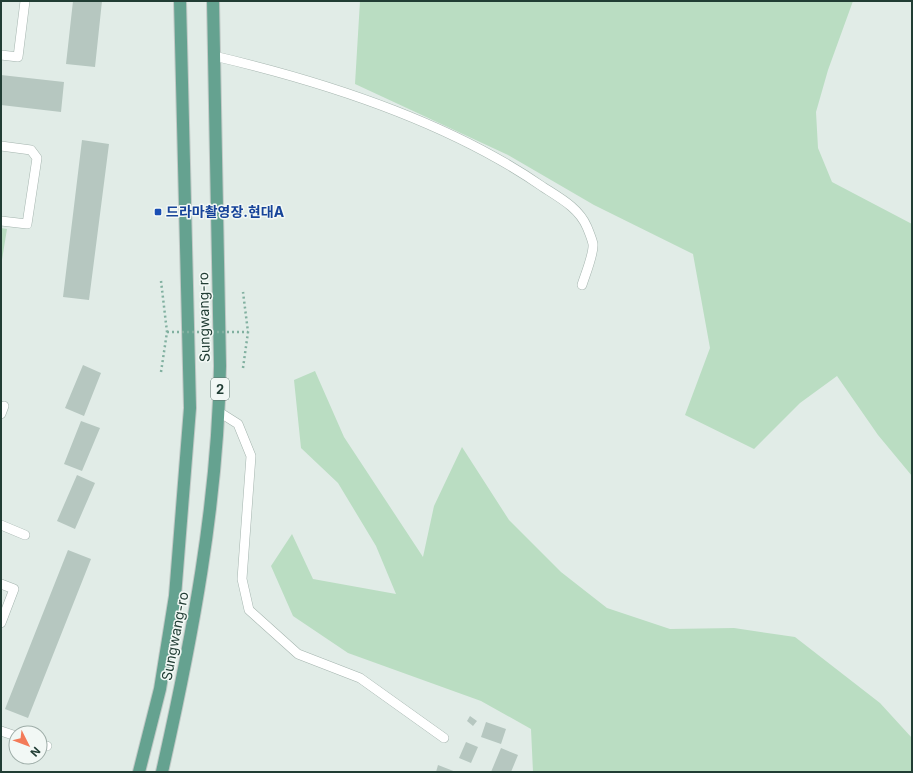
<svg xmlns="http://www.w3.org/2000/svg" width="913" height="773" font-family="Inter,'Noto Sans KR',sans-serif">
  <rect width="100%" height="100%" fill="#e1ece7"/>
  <!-- green -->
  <path fill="#baddc2" d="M360,1H853L828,70L816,112L818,148L832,182L912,224V476L878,435L837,376L800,403L754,449L685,415L710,348L693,254L594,205L508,155L355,84Z
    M1,228L7,229L1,266Z
    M315,371L344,437L423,557L434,506L462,447L509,520L561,572L607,608L670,629L734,628L795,637L880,703L912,738V772H533L531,729L481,701L348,653L293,616L271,566L292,534L313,579L396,594L376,546L338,483L301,448L294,380Z"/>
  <!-- building -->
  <path fill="#b6c7c0" d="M73,1H102L95,67L66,64Z
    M1,75L64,82L61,112L1,105Z
    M82,140L109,144L89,300L63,297Z
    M83,365L101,373L84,416L65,408Z
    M81,421L100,428L82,471L64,464Z
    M77,475L95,483L75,529L57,521Z
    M68,550L91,559L28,718L5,709Z
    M470,716L477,721L473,726L467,721Z
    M486,722L506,729L501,744L481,737Z
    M466,742L478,747L471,763L459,758Z
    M501,748L518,755L511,772H491Z
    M438,765L456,772H436Z"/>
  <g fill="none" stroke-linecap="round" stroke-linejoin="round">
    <!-- lane casing -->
    <g stroke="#a4b4ae" stroke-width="10">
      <path id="lane" d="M1,55L18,57L25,1
        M214,56C326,82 448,121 543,187C560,198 579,208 587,227C589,232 592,239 593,244C594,254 585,275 582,285
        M1,146L31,150L37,158L27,224L1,221
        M219,412L238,424L251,456L242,579L249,610L298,654L360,678L444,738
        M1,414L4,406
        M1,525L25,535
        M1,584L14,589L1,623
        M1,731L16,736
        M40,744L47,746"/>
    </g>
    <!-- primary casing -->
    <g stroke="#c1c9c6" stroke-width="14">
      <path id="primary" d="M139,772L160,689L175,596L190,408L180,1
        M162,772C192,639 218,503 220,366L213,1"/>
    </g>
    <!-- path -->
    <path stroke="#81b0a0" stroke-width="2.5" stroke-dasharray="2 3" stroke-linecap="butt" d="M243,368L248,332L243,292
      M161,372L167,332L161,281"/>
    <!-- lane -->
    <use href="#lane" stroke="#fff" stroke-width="9"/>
    <!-- primary -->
    <use href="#primary" stroke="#65a290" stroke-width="12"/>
    <!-- path-bridge -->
    <path stroke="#81b0a0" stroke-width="2.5" stroke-dasharray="2 3" stroke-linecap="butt" d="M167,332H248"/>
  </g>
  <!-- markers -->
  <rect fill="#1a4fb4" stroke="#f2f8f5" stroke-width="1.5" x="154" y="208" width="8" height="8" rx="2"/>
  <g text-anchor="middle" stroke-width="3" stroke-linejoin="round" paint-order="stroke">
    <!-- shield labels -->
    <rect fill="#f2f8f5" stroke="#60756e" stroke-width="1" x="211" y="378" width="18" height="22" rx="3"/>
    <g font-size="13" font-weight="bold" fill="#213d34">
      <text x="220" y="394">2</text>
    </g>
    <!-- transit labels -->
    <g font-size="14" font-weight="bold" fill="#164399" stroke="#f2f8f5" text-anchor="start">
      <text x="166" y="217">드라마촬영장.현대A</text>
    </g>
    <!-- street labels -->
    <g font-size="14" fill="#213d34" stroke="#f2f8f5">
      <text transform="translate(204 317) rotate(-91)" y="5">Sungwang-ro</text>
      <text transform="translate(175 636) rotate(-79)" y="5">Sungwang-ro</text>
    </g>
  </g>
  <!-- border -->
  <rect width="913" height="773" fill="none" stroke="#213d34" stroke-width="4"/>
  <!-- north arrow -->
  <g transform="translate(28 745) rotate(132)"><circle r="19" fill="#f2f8f5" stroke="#9eada8"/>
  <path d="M0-3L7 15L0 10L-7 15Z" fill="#f37a58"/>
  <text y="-6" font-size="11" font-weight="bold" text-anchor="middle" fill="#213d34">N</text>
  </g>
</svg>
